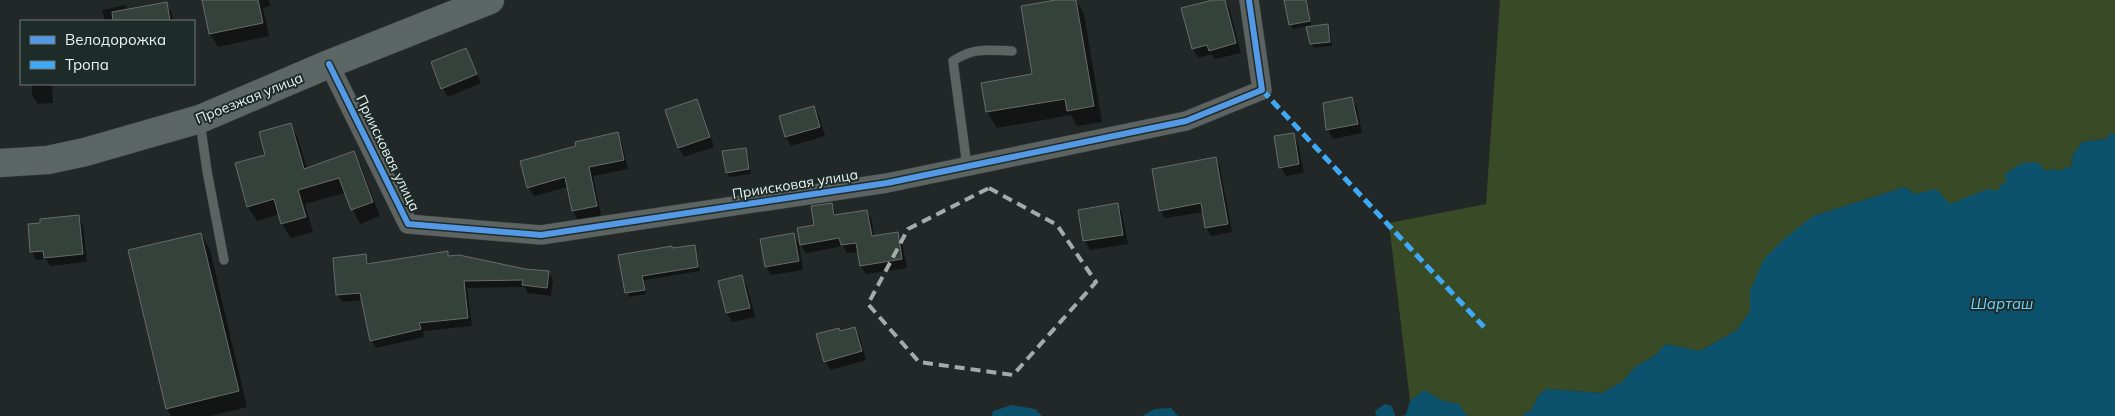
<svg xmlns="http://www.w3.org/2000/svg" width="2115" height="416" font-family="Mulish,sans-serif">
  <rect width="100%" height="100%" fill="#222827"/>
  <!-- green -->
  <path fill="#394b26" d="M1500,0H2115V134L2110,133L2107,139L2082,142L2073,155L2071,168L2061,171L2052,169L2006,183L1998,191L1950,204L1915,194L1905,187L1813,216L1750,291V311L1737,330L1700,351L1666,344L1653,357L1636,366L1622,382L1602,393L1546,389L1538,396L1532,409L1522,416H1470L1466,415L1459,404L1441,400L1424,390L1410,401L1389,223L1486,204Z"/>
  <!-- water -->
  <path fill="#0d526c" d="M2110,133L2115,134V416H1522L1532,409L1538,396L1546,389L1602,393L1622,382L1636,366L1653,357L1666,344L1700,351L1737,330L1750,311V291L1764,259L1784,239L1813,216L1905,187L1915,194L1936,189L1950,204L1988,189L1998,191L2000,185L2006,183L2005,174L2022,163L2037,162L2046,171L2052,169L2061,171L2066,167L2071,168L2073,155L2082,142L2107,139Z
    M1424,390L1441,400L1459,404L1466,415L1470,416H1400L1406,415L1410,401Z
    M1385,404L1392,406L1395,416H1377L1375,414L1376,410Z
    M1012,405L1035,409L1042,416H992L993,411Z
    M1171,408L1178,416H1142L1155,409Z"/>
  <!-- shadow -->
  <path fill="#0007" d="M204,0H269L270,6L263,8L269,36L218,47L210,34Z
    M1063,0H1076L1084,14L1102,122L1077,126L1071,115L997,128L987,112L983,84L1034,75Z
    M1218,0H1225L1229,7L1241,53L1215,59L1212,54L1198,58L1193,49Z
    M1287,0H1306L1311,25L1293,29L1290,24Z
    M166,4L172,13L173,21H105L102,10L125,5L128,11Z
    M1327,26L1330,30L1332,46L1313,48L1308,28Z
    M466,49L481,83L448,97L443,88Z
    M32,84H52L53,103L38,104L32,95Z
    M1352,99L1357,108L1362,133L1333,139L1328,130L1323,104Z
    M697,101L702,110L714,147L684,157L679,148Z
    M814,107L819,116L825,136L791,146L786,137L780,117Z
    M290,124L298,138L307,169L353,152L361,166L380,216L360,224L345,193L305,204L313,232L291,238L282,224L280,214L257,221L248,207L267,155Z
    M617,134L622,143L628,169L593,176L601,215L578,220L573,211L568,187L534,196L528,187Z
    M1293,134L1298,143L1304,173L1286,176L1281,167Z
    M745,149L748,154L751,174L729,177L727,172Z
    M1215,159L1220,167L1232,232L1211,236L1206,227L1204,212L1165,218L1160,210Z
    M832,204L837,216L867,211L872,220L874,237L897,233L902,242L907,268L866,274L861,266L859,252L847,253L843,246L806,253L801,245Z
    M1117,204L1122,213L1128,244L1090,250L1085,241L1079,211Z
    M78,216L83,225L87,262L50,266L46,259L36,260L32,252L29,225Z
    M201,234L210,250L247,407L210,416H171L167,408Z
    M793,234L799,244L803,270L771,275L766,266Z
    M694,246L700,271L644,280L646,294L629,297L619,256Z
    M447,253L450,257L525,270L548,272L553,280L551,296L528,293L525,287L467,288L472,326L423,331L424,337L376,348L371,340L363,300L342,302L337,294L365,255L370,265Z
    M742,277L747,286L755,317L732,322L727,313L719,282Z
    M854,328L860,337L866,360L831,370L825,361L840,332Z"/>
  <!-- building -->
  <path fill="#35423b" stroke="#676c6a" d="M202,0H258L263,23L209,34Z
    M1056,0H1076L1094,106L1067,111L1065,99L986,112L981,83L1032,74L1021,6Z
    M1213,0H1225L1236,43L1209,51L1207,45L1192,49L1181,8Z
    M1284,0H1306L1310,21L1289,25Z
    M167,2L170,21H113L112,12Z
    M1328,24L1330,42L1310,44L1306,27Z
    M466,48L477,74L441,89L431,62Z
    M1352,97L1358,124L1326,130L1323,103Z
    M697,99L710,137L678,148L665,110Z
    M814,106L820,127L785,137L779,116Z
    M291,123L304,169L354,151L373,202L351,210L339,178L298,190L306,217L281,224L274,199L247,207L235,163L265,155L259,132Z
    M618,132L624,160L589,167L597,206L572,211L565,177L527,188L520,161L576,146L575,142Z
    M1294,133L1299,164L1279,168L1274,136Z
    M746,148L749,169L726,173L722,151Z
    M1216,157L1228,224L1205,228L1201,203L1159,211L1152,169Z
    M832,203L834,215L867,210L872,236L898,232L902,259L860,266L856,243L841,245L839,238L800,245L797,228L814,225L811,206Z
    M1118,203L1123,235L1083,241L1078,210Z
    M79,215L83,254L44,258L43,251L30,252L28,224L40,223V219Z
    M201,233L239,391L166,409L128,250Z
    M794,233L799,261L765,267L760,239Z
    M695,245L698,267L642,276L645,290L625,293L618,255L672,246V248Z
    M448,251V256L459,255L525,269L549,271L547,288L522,285L523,280L464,281L468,318L419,323L421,329L370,341L360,293L336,295L333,258L366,254L367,264Z
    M742,275L750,308L726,313L718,281Z
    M855,327L862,351L824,362L816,334L839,328L840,331Z"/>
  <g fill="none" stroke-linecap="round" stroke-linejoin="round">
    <!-- service casing -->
    <g stroke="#404645" stroke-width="10">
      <path id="service" d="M200,122L207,171L224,260
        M967,166L953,61C974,47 987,50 1012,51"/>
    </g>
    <!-- minor casing -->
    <g stroke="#404645" stroke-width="20">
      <path id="minor" d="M329,64L408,224L541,235L887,183L1186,121L1262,90L1249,0"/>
    </g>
    <!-- primary casing -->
    <g stroke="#404645" stroke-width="29">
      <path id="primary" d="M0,163L48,160L85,152L200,119L329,64L490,0"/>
    </g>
    <!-- service -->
    <use href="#service" stroke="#5d6361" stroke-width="9"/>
    <!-- minor -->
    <use href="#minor" stroke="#5d6361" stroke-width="19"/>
    <!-- primary -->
    <use href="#primary" stroke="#5c6665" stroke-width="28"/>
    <!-- quiet -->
    <path stroke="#3fa9f5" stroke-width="5" stroke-dasharray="10 5" stroke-linecap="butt" d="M1262,90L1484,327"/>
    <!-- cycleway casing -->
    <g stroke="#1e2c29" stroke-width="9">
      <path id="cycleway" d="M329,64L408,224L541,235L887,183L1186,121L1262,90L1249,0"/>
    </g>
    <!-- cycleway -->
    <use href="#cycleway" stroke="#5399e6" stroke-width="6"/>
  </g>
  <!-- marked area -->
  <path fill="none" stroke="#a4abaa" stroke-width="4" stroke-dasharray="10 6" stroke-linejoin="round" d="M989,188L1057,225L1096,282L1013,375L919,362L868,304L908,229Z"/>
  <g text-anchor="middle" stroke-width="4" stroke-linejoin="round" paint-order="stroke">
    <!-- street labels -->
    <g font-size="14" fill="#eaf2f0" stroke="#1e2c29">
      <text transform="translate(249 98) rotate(-22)" y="5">Проезжая улица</text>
      <text transform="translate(388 153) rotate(64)" y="5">Приисковая улица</text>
      <text transform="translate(795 184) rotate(-9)" y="5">Приисковая улица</text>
    </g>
    <!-- water labels -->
    <g font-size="15" font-style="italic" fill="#70d1fe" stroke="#1e2c29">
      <text x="2002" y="309">Шарташ</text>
    </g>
  </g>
  <!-- legend -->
  <rect x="20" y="20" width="175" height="65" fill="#1e2c29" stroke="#707b79"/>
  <rect x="30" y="36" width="25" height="8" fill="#5399e6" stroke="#707b79"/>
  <text x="65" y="45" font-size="15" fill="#eaf2f0">Велодорожка</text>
  <rect x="30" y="61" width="25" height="8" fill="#3fa9f5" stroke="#707b79"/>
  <text x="65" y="70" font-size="15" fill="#eaf2f0">Тропа</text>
</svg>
